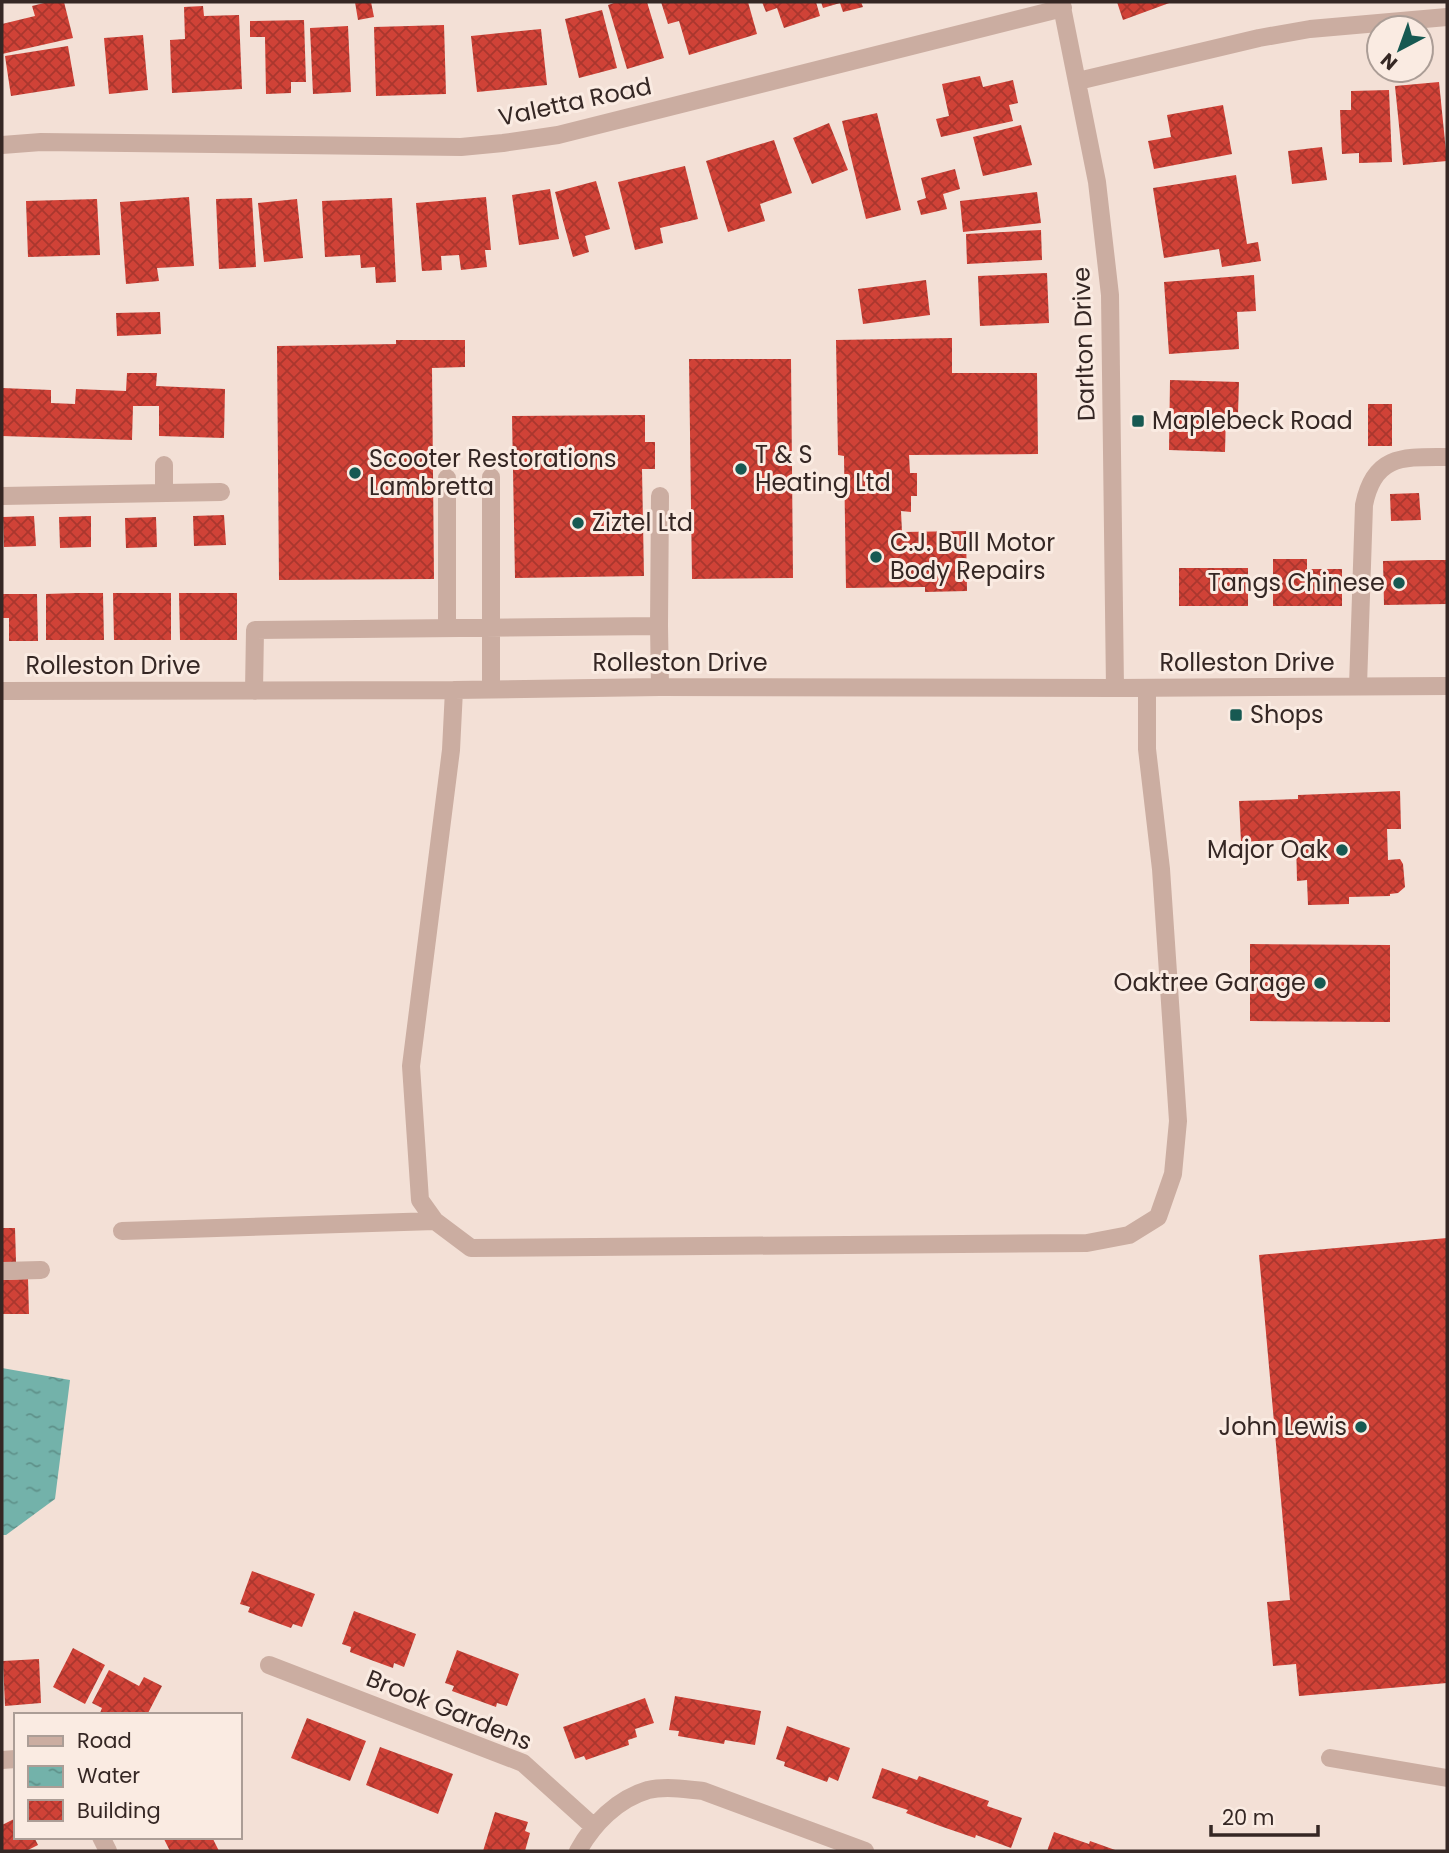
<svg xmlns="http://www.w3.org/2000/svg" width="1449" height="1853" font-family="Poppins,sans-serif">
  <defs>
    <pattern id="water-ripples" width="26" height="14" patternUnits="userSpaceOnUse" patternTransform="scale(1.75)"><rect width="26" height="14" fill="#73b2aa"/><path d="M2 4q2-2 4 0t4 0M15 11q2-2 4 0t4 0" fill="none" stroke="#5f918a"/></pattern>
    <pattern id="building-cross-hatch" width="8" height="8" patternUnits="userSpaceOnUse" patternTransform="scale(1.75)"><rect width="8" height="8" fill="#d04237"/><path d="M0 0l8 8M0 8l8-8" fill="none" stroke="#aa372e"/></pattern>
  </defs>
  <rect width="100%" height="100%" fill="#f3e0d6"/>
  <!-- water -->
  <path fill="url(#water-ripples)" d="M2,1368L70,1380L55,1499L6,1535H2Z"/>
  <!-- building -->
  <path fill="url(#building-cross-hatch)" d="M48,2H64L73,38L2,54V24L35,16L32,6Z
    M355,2H371L374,17L358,20Z
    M617,2H647L664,58L627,69L608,5Z
    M661,2H748L757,34L689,55L679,21L668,24Z
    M762,2H816L820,16L784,28L777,8L766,12Z
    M821,2H861L863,7L843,12L840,3L823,8Z
    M1117,2H1172L1123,20Z
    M203,6L204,16L239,15L242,89L172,93L170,40L185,39L184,7Z
    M602,10L617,68L579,78L565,19Z
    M304,20L306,82H291V93L266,94L265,37H250V21Z
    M444,25L446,94L376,96L374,27Z
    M348,26L351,92L313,94L310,28Z
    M541,29L547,85L477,92L471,36Z
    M143,35L148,90L109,94L104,38Z
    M68,46L75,86L11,96L5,56Z
    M980,76L983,87L1013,80L1018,103L1009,105L1013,121L941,137L936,119L949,116L942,84Z
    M1439,82L1447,161L1403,165L1395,86Z
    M1389,90L1392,162L1359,163V153L1342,154L1340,110H1351V91Z
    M1223,105L1232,154L1154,169L1148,141L1171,137L1167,115Z
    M877,113L901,210L866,219L842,121Z
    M829,123L848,170L812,184L793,138Z
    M1021,125L1032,165L983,176L973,137Z
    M774,140L792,193L760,204L765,221L728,232L706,161Z
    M1322,147L1327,180L1292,184L1288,151Z
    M685,166L698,219L660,228L663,243L635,250L618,182Z
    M955,169L960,189L943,194L947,209L921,215L917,201L926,198L921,178Z
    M1236,175L1247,244L1258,242L1261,261L1222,267L1219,249L1164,258L1153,188Z
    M596,181L610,229L585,236L589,252L573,257L555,192Z
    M550,189L559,239L519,245L512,195Z
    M1037,192L1041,223L963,232L960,201Z
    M189,197L194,266L157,268L159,281L126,284L120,202Z
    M486,197L491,250H485L487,267L461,270L459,255L441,256L442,270L422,271L416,203Z
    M252,198L256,267L219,269L216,199Z
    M392,198L396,282L376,283L375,267L361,268L360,255L325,257L322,201Z
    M97,199L100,255L28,257L26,201Z
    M297,199L303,258L264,262L258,203Z
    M1041,230L1042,260L967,264L966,234Z
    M1047,273L1049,323L980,326L978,276Z
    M1254,275L1256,311L1237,312L1239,349L1169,354L1164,282Z
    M926,280L930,315L863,324L858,289Z
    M160,312L161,334L117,336L116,313Z
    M952,338V373H1037L1038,454L909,455L910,473H917V496H911V512L901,511L902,532L966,531L967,591L925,592V587L846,588L844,456L838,455L836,340Z
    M396,340H465V367L432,368L434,579L279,580L277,346L396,344Z
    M689,359H791L793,578L692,579Z
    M127,373H157L156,386L225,389L224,438L159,436V406H133L132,440L2,436V388L51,390V403L75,404L76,389L126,391Z
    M1170,380L1239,382L1238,414L1226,413L1225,452L1169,450Z
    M1368,404H1392V446H1368Z
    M645,415V442H655V469H642L644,576L515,578L512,416Z
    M1419,493L1421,520L1391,521L1390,494Z
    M224,515L226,545L194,546L193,516Z
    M34,516L36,546L4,547L3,517Z
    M91,516V547L60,548L59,517Z
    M156,517L157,547L126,548L125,518Z
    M1273,559H1307V569H1342V606H1273Z
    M1429,560H1447V604L1384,605L1383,561Z
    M1179,568H1248V606H1179Z
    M76,593H103L104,640H46V594Z
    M113,593H171V640H114Z
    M179,593H237V640H180Z
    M2,594H37L38,641H9V618H2Z
    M1400,791L1401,829H1387L1388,860L1400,859L1403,864L1405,887L1398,893L1390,894V896L1349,897V904L1308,905L1307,880L1297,881L1296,839L1241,842L1239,801L1298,799V795Z
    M1250,944L1390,945V1022L1250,1021Z
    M2,1228H15L16,1262L2,1263Z
    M1447,1238V1683L1299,1696L1296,1664L1273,1666L1267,1602L1290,1600L1259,1255Z
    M28,1279L29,1314H2V1280Z
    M252,1571L315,1594L302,1627L293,1624L291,1628L269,1620L248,1612L250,1607L240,1604Z
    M354,1611L416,1634L404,1667L394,1663L393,1668L371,1660L350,1652L351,1647L342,1644Z
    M73,1648L105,1665L85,1704L53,1687Z
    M457,1650L519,1674L507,1706L497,1703L496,1707L452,1691L454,1686L445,1683Z
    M39,1659L41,1703L5,1706L3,1661Z
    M109,1670L139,1686L144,1677L162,1686L147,1715H135L131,1713L129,1715H104L100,1713L102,1708L92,1703Z
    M675,1696L761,1711L755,1745L725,1740L724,1744L678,1736L679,1731L669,1730Z
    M645,1698L654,1723L635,1729L637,1737L628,1740L629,1745L586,1760L584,1756L575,1759L563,1727Z
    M307,1718L366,1741L350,1781L291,1758Z
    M787,1726L850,1748L838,1781L829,1777L827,1782L784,1766L785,1762L776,1759Z
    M380,1747L453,1774L438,1814L366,1785Z
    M882,1768L917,1780L919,1776L989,1801L987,1806L1022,1818L1011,1848L976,1835L975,1838L940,1826L906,1813L908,1810L872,1798Z
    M495,1812L528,1822L525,1831L530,1833L525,1851H483Z
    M16,1818V1837H34L38,1845L26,1851H2V1825Z
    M1054,1832L1089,1844L1090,1841L1118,1851H1047Z
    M167,1837H212L219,1851H170L164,1839Z"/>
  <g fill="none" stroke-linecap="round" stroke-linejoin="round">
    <!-- minor -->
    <path stroke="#cbada1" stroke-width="18" d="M1061,2L1097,182L1110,295L1115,688
      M1078,81L1259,38L1310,29L1447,17
      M2,145L41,142L461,147L503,143L558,135L1063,8
      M164,465V493
      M491,477V689
      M447,478V628
      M2,496L221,492
      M659,626L660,496
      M1358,686L1364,505C1374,454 1404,457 1447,457
      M454,690L451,750L411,1066L420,1200L435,1221L471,1248L1087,1243L1129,1235L1158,1217L1173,1174L1178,1121L1161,869L1147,749V688
      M2,691L454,690L660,687L1115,688L1447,686
      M254,691L255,630L659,626L660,687
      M122,1231L435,1221
      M2,1271L41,1270
      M269,1665L523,1763L594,1827
      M1330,1758L1447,1778
      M2,1760L16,1759
      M101,1837L108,1851
      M578,1851C593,1824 617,1799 648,1790C665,1786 686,1789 703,1791L865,1851"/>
  </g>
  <!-- markers -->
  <g fill="#175952" stroke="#faebe2" stroke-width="2.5">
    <rect x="1131" y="414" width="14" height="14" rx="3.5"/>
    <circle cx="741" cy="469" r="7"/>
    <circle cx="355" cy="473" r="7"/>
    <circle cx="578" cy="523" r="7"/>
    <circle cx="876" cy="557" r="7"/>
    <circle cx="1399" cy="583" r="7"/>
    <rect x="1229" y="708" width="14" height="14" rx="3.5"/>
    <circle cx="1342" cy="850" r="7"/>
    <circle cx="1320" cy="983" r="7"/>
    <circle cx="1361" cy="1427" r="7"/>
  </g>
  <g text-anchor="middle" stroke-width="6" stroke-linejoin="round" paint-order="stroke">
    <!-- street labels -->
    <g font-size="24" fill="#352724" stroke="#faebe2">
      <text transform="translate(575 102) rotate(-12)" y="8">Valetta Road</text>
      <text transform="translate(1084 344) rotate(-92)" y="8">Darlton Drive</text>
      <text x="680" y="671">Rolleston Drive</text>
      <text x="1247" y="671">Rolleston Drive</text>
      <text x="113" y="674">Rolleston Drive</text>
      <text transform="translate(449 1710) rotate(22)" y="8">Brook Gardens</text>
    </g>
    <!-- poi labels -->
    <g font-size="24" fill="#352724" stroke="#faebe2" text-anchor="start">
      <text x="1152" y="429">Maplebeck Road</text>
      <text x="755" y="463">T &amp; S<tspan x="755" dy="28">Heating Ltd</tspan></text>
      <text x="369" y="467">Scooter Restorations<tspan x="369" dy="28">Lambretta</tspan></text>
      <text x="592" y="531">Ziztel Ltd</text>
      <text x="890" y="551">C.J. Bull Motor<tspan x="890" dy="28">Body Repairs</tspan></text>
      <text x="1385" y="591" text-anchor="end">Tangs Chinese</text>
      <text x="1250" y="723">Shops</text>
      <text x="1328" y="858" text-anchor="end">Major Oak</text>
      <text x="1306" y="991" text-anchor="end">Oaktree Garage</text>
      <text x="1347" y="1435" text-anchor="end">John Lewis</text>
    </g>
  </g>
  <!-- border -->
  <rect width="1449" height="1853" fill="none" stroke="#352724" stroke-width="7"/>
  <!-- legend -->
  <rect x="14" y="1713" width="228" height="126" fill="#faebe2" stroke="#ab9d96" stroke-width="2"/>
  <rect x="28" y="1736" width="35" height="10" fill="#cbada1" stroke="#ab9d96" stroke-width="2"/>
  <text x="77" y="1748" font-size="21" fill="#352724">Road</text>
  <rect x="28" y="1766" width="35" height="21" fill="url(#water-ripples)" stroke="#ab9d96" stroke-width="2"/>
  <text x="77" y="1783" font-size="21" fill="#352724">Water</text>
  <rect x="28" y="1800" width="35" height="21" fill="url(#building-cross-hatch)" stroke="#ab9d96" stroke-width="2"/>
  <text x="77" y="1818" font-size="21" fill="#352724">Building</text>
  <!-- north arrow -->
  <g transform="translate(1400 49) rotate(221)"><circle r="33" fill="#faebe2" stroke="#ab9d96" stroke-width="2"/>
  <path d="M0-5L12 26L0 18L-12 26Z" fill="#175952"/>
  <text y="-10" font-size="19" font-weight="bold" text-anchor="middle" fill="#352724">N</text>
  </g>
  <!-- scale -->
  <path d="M1211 1825v10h107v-10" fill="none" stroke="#352724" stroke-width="3.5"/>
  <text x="1222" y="1825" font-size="21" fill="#352724" stroke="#faebe2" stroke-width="5" paint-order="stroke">20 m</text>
</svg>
